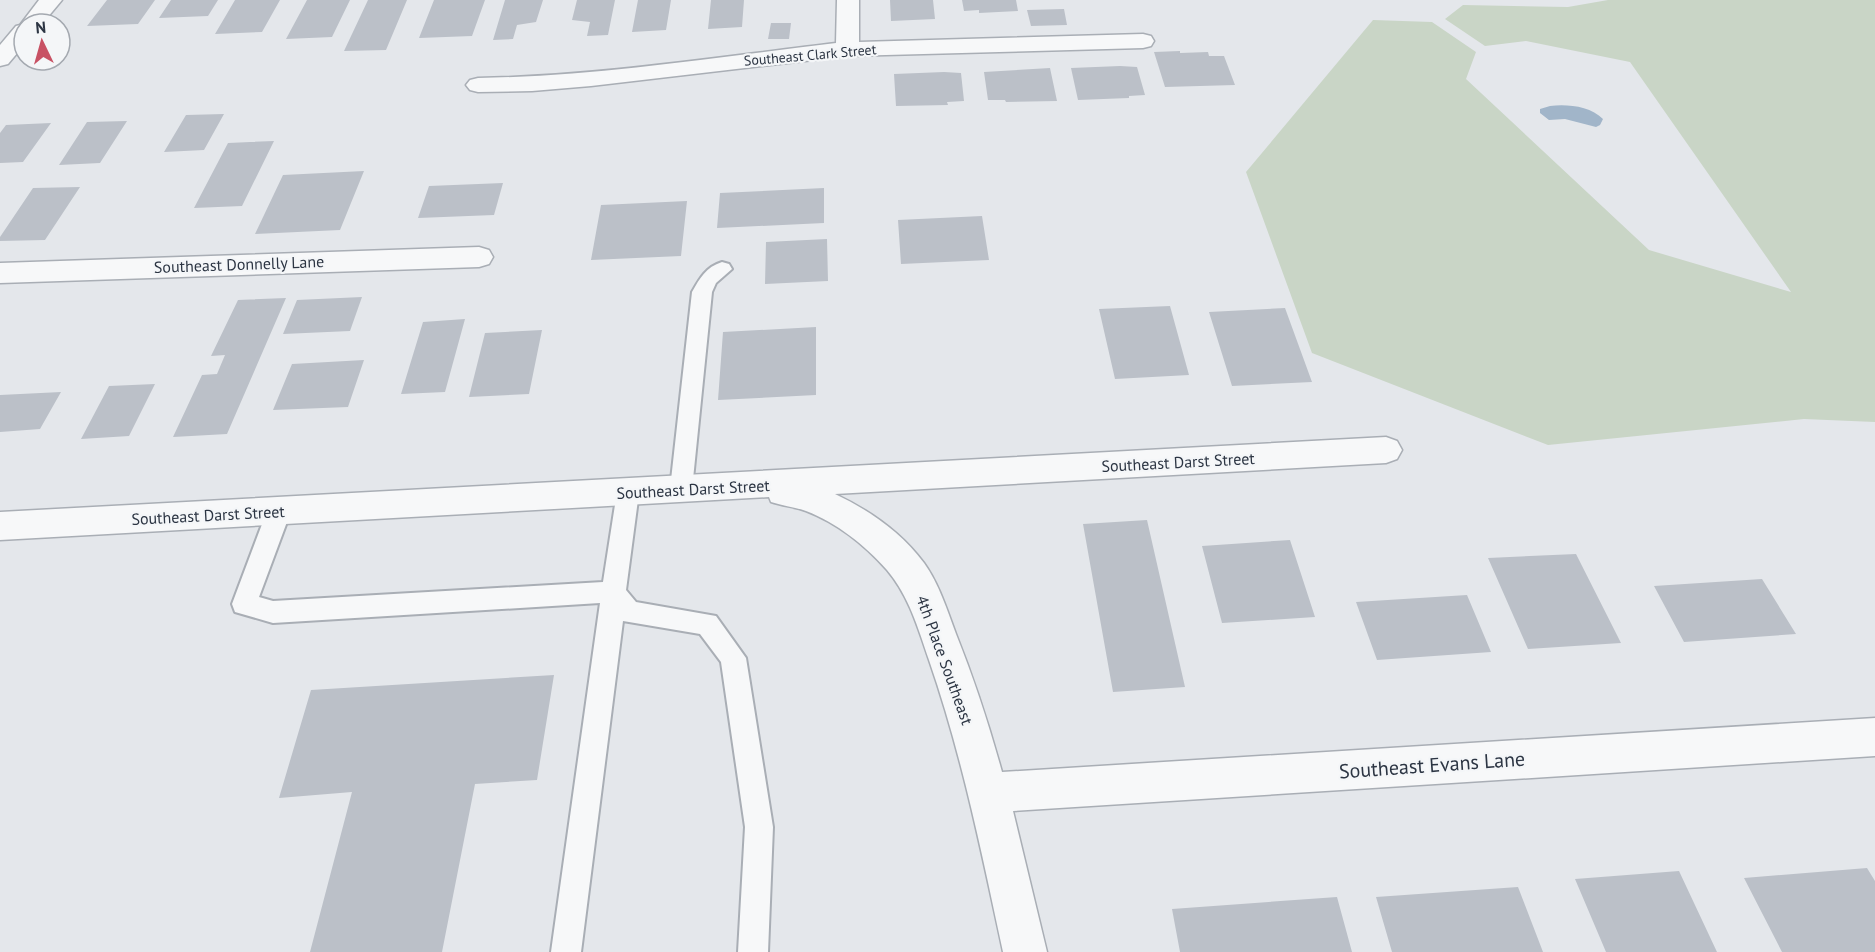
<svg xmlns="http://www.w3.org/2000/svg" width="1875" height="952" font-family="'PT Sans',sans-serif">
  <rect width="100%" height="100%" fill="#e4e7eb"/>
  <!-- green -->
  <path fill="#c9d5c6" d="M1608,0H1875V422L1804,419L1548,445L1312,353L1246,172L1373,20L1432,22L1476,52L1466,79L1649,250L1791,292L1630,62L1526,41L1485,46L1445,19L1463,5L1568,7Z"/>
  <!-- water -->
  <path fill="#a1b5c9" d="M1550,106C1567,104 1590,106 1603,119L1600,125L1596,127L1565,119L1549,120L1540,113V109Z"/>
  <!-- building -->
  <path fill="#bbc0c8" d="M107,0H155L138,24L87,26Z
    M171,0H218L208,16L159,18Z
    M235,0H280L262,32L215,34Z
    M307,0H350L332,37L286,39Z
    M368,0H407L386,50L344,51Z
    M434,0H485L472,36L419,38Z
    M505,0H543L536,22L517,25L513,39L493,40Z
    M577,0H615L608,35L587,36L590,22L572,20Z
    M638,0H671L666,30L632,32Z
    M711,0H744L742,27L708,29Z
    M890,0H933L935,19L891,21Z
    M962,0H1016L1018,11L979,13V10L964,11Z
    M1064,9L1067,25L1031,26L1027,10Z
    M771,23H791L789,39H768Z
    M1180,51V53L1208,52L1209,56H1224L1235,85L1165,87L1154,52Z
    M1120,66L1137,67L1145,95L1129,96V98L1078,100L1071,68Z
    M1050,68L1057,101L1006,102L1005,100H988L984,72Z
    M944,72L961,73L964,101L947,102L948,105L896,106L894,74Z
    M224,114L204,150L164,152L186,115Z
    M127,121L100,163L59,165L87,122Z
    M51,123L23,162L0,163V133L6,125Z
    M274,141L242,206L194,208L228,143Z
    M364,171L340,230L255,234L283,175Z
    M503,183L494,215L418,218L429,186Z
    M80,187L45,240L0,241V237L33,188Z
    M824,188V223L717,228L720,193Z
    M687,201L681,256L591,260L601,205Z
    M982,216L989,260L901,264L898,220Z
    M827,239L828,281L765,284L766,242Z
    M362,297L350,331L283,334L297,300Z
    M286,298L227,434L173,437L202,375L217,374L225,355L211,356L238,300Z
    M1170,306L1189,375L1115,379L1099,309Z
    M1285,308L1312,382L1232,386L1209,312Z
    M465,319L445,392L401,394L423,322Z
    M816,327V395L718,400L723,332Z
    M542,330L529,394L469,397L485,333Z
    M364,360L348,407L273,410L292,364Z
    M155,384L129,436L81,439L109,386Z
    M61,392L40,429L0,432V395Z
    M1147,520L1185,687L1113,692L1083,524Z
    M1290,540L1315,617L1222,623L1202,546Z
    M1576,554L1621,643L1528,649L1488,558Z
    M1762,579L1796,634L1684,642L1654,586Z
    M1467,595L1491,652L1377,660L1356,602Z
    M554,675L537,780L475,784L442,952H310L352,792L279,798L311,690Z
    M1867,868L1875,881V952H1782L1744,878Z
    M1679,871L1717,952H1606L1575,879Z
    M1518,887L1543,952H1392L1376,897Z
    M1337,897L1352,952H1180L1172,909Z"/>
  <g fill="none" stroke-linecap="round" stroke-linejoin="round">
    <!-- service casing -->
    <g stroke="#a9aeb5" stroke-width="4">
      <path id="service" d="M722,262L729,264L732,269L716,283L712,292L692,489L689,496L681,498L673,496L670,489L692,292C700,278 706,267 722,262Z
        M628,483L636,485L639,492L626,590L636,602L716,616L746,658L773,827L768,952H738L745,827L721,662L700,634L623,621L581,952H551L600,603L273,623L235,612L232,604L267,511L271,504L279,501L287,504L291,511L259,597L273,601L603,582L617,492L620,485Z"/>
    </g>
    <!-- minor casing -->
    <g stroke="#a9aeb5" stroke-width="3">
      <path id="minor" d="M837,0H859V42L1143,34L1151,36L1154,41L1151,46L1143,48L848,56L591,86L532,91L478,92L470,90L466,85L470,80L478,78C598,76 717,57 836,43Z
        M479,247L489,250L493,257L489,264L479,267L0,283V263Z
        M1386,437L1397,441L1402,450L1397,459L1386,463L835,494C869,510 901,532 924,563C939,584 947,610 956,634C974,679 989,725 1002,772L1875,718V756L1013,811L1047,952H1003C982,854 962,755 929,660C918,628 909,596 887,570C865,545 837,523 806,511C795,507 783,506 771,502L769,497L0,540V512Z"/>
    </g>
    <!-- tertiary casing -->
    <g stroke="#a9aeb5" stroke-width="3">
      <path id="tertiary" d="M39,0H62L42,24H24V45L8,64L0,66V45L16,26L20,25Z"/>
    </g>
    <!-- service -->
    <use href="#service" fill="#f7f8f9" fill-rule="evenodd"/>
    <!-- minor -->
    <use href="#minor" fill="#f7f8f9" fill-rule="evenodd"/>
    <!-- tertiary -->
    <use href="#tertiary" fill="#f7f8f9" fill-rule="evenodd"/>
  </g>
  <g text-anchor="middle" stroke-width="4.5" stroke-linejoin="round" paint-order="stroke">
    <!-- far-street labels -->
    <g font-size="14" fill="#2c3543" stroke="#f4f6f8">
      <text transform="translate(810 55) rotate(-5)" y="5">Southeast Clark Street</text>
    </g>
    <!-- street labels -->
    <g font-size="16" fill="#2c3543" stroke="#f4f6f8">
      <text transform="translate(239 264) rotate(-2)" y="6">Southeast Donnelly Lane</text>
      <text transform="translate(1178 462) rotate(-3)" y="6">Southeast Darst Street</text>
      <text transform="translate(693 489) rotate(-3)" y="6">Southeast Darst Street</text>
      <text transform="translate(208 515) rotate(-3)" y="6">Southeast Darst Street</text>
      <text transform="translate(945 660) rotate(70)" y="6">4th Place Southeast</text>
    </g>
    <!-- near-street labels -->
    <g font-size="20" fill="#2c3543" stroke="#f4f6f8">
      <text transform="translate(1432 765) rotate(-4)" y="7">Southeast Evans Lane</text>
    </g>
  </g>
  <!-- north arrow -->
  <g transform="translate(42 42) rotate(355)"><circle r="28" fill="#f4f6f8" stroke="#a4a9b0" stroke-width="1.5"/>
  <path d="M0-4.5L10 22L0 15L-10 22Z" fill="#c85164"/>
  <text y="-9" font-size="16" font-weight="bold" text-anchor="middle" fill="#2c3543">N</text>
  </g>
</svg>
